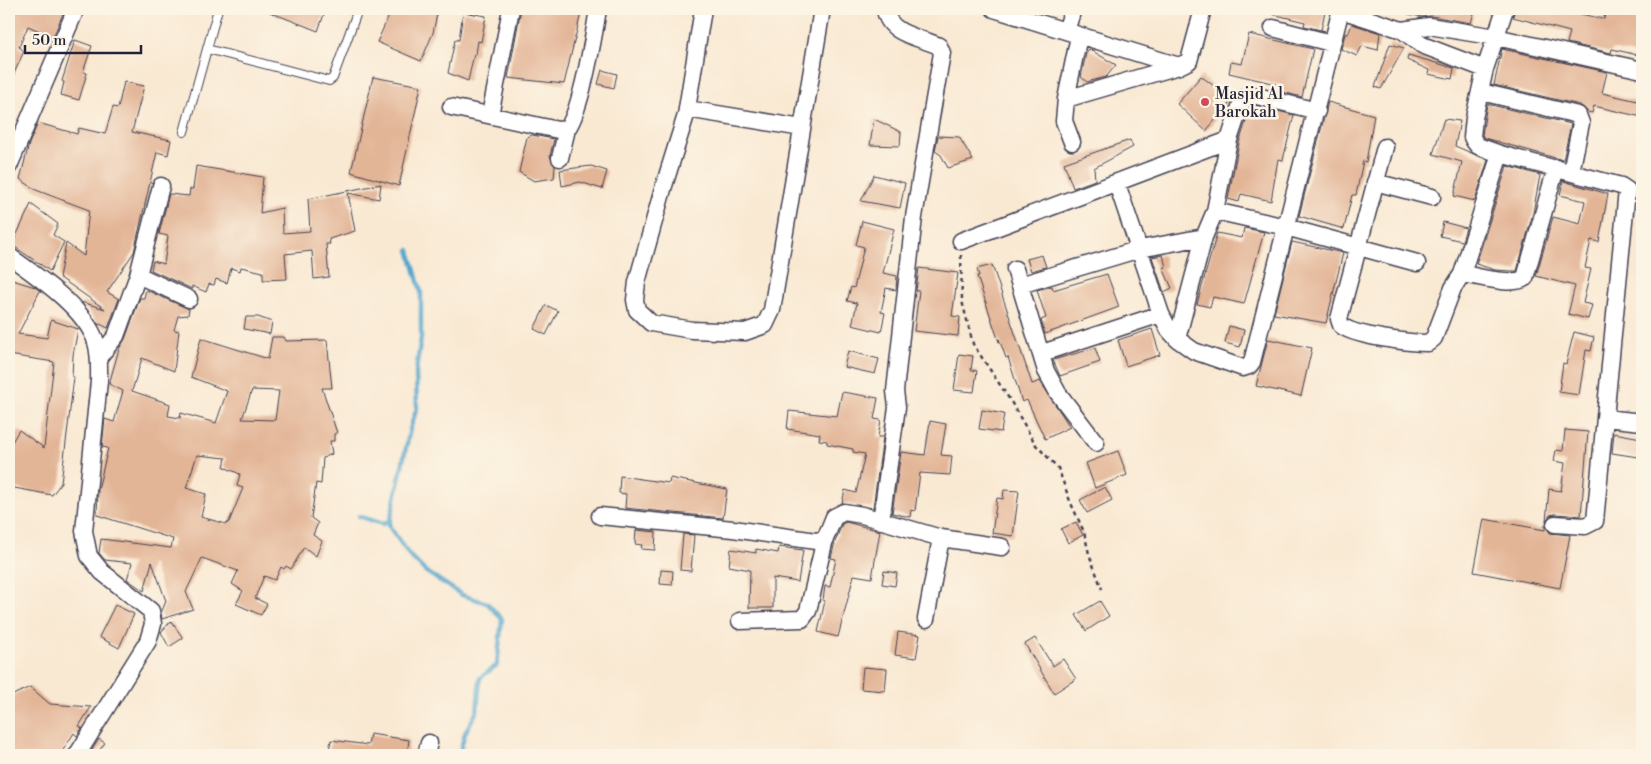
<svg xmlns="http://www.w3.org/2000/svg" width="1651" height="764" font-family="'Libre Bodoni',serif">
  <rect width="100%" height="100%" fill="#fcf5e5"/>
  <filter id="ink" filterUnits="userSpaceOnUse"><feTurbulence type="fractalNoise" baseFrequency=".02" numOctaves="2"/><feDisplacementMap in="SourceGraphic" scale="10" xChannelSelector="R" yChannelSelector="G"/><feConvolveMatrix kernelMatrix="1 2 1 2 8 2 1 2 1" color-interpolation-filters="sRGB"/></filter>
  <filter id="wash" filterUnits="userSpaceOnUse"><feTurbulence type="fractalNoise" baseFrequency=".0096" numOctaves="4" result="noise"/><feDisplacementMap in="SourceGraphic" scale="20" xChannelSelector="R" yChannelSelector="G"/><feGaussianBlur stdDeviation="1.12" result="paint"/><feColorMatrix in="noise" values="0 0 0 0 0 0 0 0 0 0 0 0 0 0 0 0 0 1.4 0 .05"/><feComposite in="paint" operator="in"/></filter>
  <g filter="url(#wash)">
    <rect width="100%" height="100%" fill="#f9e9d3"/>
    <g fill="none" stroke-linecap="round" stroke-linejoin="round">
      <!-- stream -->
      <path stroke="#51a6cd" stroke-width="4.5" d="M409,250L421,292V338L416,371L417,408L410,429L389,526L409,555L425,571L462,595L487,603L502,619L497,665L480,678L477,711L465,733L459,755
        M359,516L383,524L390,520"/>
    </g>
    <g id="blocks">
      <!-- building -->
      <path fill="#e3b597" fill-rule="evenodd" d="M9,9H65L53,37L28,26L19,47L24,51L9,85Z
        M262,9H326L318,31Z
        M392,9H438L433,33L421,61L377,42Z
        M521,9H582L564,84L508,78Z
        M1272,9H1315L1325,11L1321,30L1325,31L1304,26L1305,22L1272,14Z
        M1408,9H1475L1471,23L1431,16L1422,17L1408,14Z
        M1515,9H1572L1571,12L1604,19L1606,9H1642V56L1612,49L1611,53L1567,43L1570,32L1513,17Z
        M463,12L486,16L481,42L478,41L476,54H474L468,81L448,73L455,40H459Z
        M1352,24L1380,33L1378,50L1362,46L1357,56L1341,49L1345,34H1348Z
        M1249,34L1313,49L1302,97L1279,91L1280,85L1229,73L1231,62L1242,64Z
        M75,40L92,46L83,72L87,73L79,100L61,95L64,82L62,81Z
        M1390,44L1404,48L1381,89L1375,87Z
        M1089,49L1116,65L1106,77L1087,82L1081,77L1086,53Z
        M1502,49L1607,72L1602,93L1642,102V117L1594,106L1592,113L1588,112L1580,105L1494,85Z
        M1408,55L1454,68L1452,79L1428,74L1429,70L1407,60Z
        M602,70L617,74L614,88L598,84Z
        M1201,76L1232,100L1206,131L1177,104Z
        M373,77L421,86L399,186L351,172Z
        M124,82L144,86L132,132L171,140L168,155L157,152L134,252L107,292L119,299L108,328L100,324L99,325L81,302L105,309L59,277L66,243L84,256L89,210L36,190L20,179L29,144L38,123L77,134L79,128L105,134L113,107L118,108Z
        M1328,102L1374,115L1366,162L1363,161L1356,195H1352L1344,229L1299,216Z
        M1487,104L1571,124L1563,160L1484,138L1482,135Z
        M1253,105L1294,115L1283,160L1278,159L1271,201L1241,194L1239,202L1228,199L1239,143L1251,106Z
        M874,119L901,132L900,146L870,145Z
        M1444,119L1460,121L1455,146L1488,160L1475,201L1454,196L1462,162L1433,154Z
        M532,135L554,139L550,156L555,166L554,178L534,181L519,172L527,137Z
        M938,136L959,137L973,160L948,168L941,155L935,151Z
        M1130,140L1133,147L1094,168L1095,180L1073,188L1064,163Z
        M196,166L263,177L260,213L282,208L283,233L310,231L308,199L381,184L379,199L348,193L355,231L329,239L330,244H326L329,277L314,279L312,251L285,254L287,279L263,280V272L241,267L240,271L231,268L227,283L216,279L214,285L209,284L206,292L192,286V289L151,270L153,261L164,264L168,236L159,234L169,194L189,196L190,189H193Z
        M591,166L607,171L602,189L580,182L562,186L560,170Z
        M1507,166L1540,175L1533,213L1517,271H1511L1495,270L1476,264Z
        M874,175L905,183L900,208L861,201Z
        M1563,181L1608,194L1599,242L1591,240L1585,268L1591,269L1583,303L1592,305L1588,319L1568,314L1575,286L1536,276L1553,217L1580,224L1585,201L1560,195Z
        M31,204L58,224L53,235L64,242L50,271L12,245Z
        M862,221L894,229L883,273L897,276L896,290L886,288L881,312L885,313L881,332L852,325L857,303L847,301L851,287L854,288L864,247L856,245Z
        M1443,222L1466,228L1462,241L1440,236Z
        M1244,228L1264,232L1244,304L1213,297L1210,307L1197,304L1217,233L1242,238Z
        M1292,242L1343,253L1326,323L1274,314Z
        M1042,255L1046,267L1031,271L1027,259Z
        M1163,255L1166,267L1163,268L1172,288L1164,292L1152,257Z
        M992,265L1032,384L1040,381L1070,427L1045,439L1027,400L1022,402L1008,357L1006,358L999,339V342L977,276H979L977,269Z
        M919,268L958,273L952,316L960,317L958,336L914,331L919,291H916Z
        M1107,274L1119,307L1045,334L1041,320L1046,318L1037,290L1052,286L1053,290Z
        M9,279L35,287L40,291L18,334L47,338L51,320L78,329L73,355L72,377H74L61,483L52,495L9,487V447L19,430L44,448L54,362L9,355Z
        M146,290L189,309L188,315L178,316L174,330L179,331L174,371L142,358L132,391L170,404L168,416L180,418L181,413L216,423L227,391L191,377L201,338L268,359L272,337H284L286,341L327,340L332,388H322L337,433L334,434V441H330L332,454L323,458L321,484L316,483L311,518L318,523L313,535L322,541L316,556L304,547L291,569L286,566L284,569L281,567L275,580L264,576L255,598L267,604L261,615L236,604L243,591L232,584L238,571L202,558L186,592L193,609L162,619L161,613L166,601L152,562L144,591L127,579L132,563L105,560L99,553L101,539L171,548L173,539L97,515L98,490L108,448L102,447L105,419L114,422L123,391L109,384L119,349L125,339L140,298H144ZM252,390L279,391L275,420L242,419ZM197,455L226,458L224,467L240,474L237,486L243,488L229,522L226,524L201,517L206,494L186,488Z
        M546,305L558,311L546,335L534,329Z
        M246,317H258L272,322L270,334L244,329Z
        M1229,326L1244,330L1240,347L1225,343Z
        M1152,329L1160,355L1126,366L1118,340Z
        M1574,332L1594,337L1591,351L1586,350L1579,395L1559,392L1563,363L1566,364Z
        M1268,339L1312,348L1301,396L1256,386Z
        M1095,348L1100,362L1060,376L1053,360Z
        M848,351L879,359L875,374L844,367Z
        M959,354L973,356L971,370L977,371L974,392L954,390Z
        M842,392L878,398L874,419L881,420L878,437H883L873,508L842,503L845,490L856,493L865,454L853,452V449L827,444V441L819,440L820,434L787,429L789,411L837,416Z
        M982,410L1004,414L1001,432L979,429Z
        M930,421L946,424L941,455L952,456L950,475L920,473L915,511L911,510L910,517L892,513L901,452L925,455Z
        M1565,430L1588,432L1581,516L1555,514L1550,515L1546,521L1549,489L1561,491L1565,463L1554,461L1556,450L1563,451Z
        M1614,433L1641,438L1638,457L1612,453Z
        M1118,451L1127,475L1095,488L1086,463Z
        M620,476L669,483L670,478L727,489L723,518L625,508L626,494L619,493Z
        M1105,487L1112,500L1087,513L1080,500Z
        M1004,490L1019,491L1013,536L992,533L997,498L1003,499Z
        M1484,519L1545,530V525L1550,533L1570,535L1560,588L1474,572Z
        M846,522L880,531L872,578L854,575L838,637L818,632L825,601L823,600L825,586L830,587L836,559L831,558L835,542L842,524Z
        M1076,522L1083,535L1068,543L1061,529Z
        M636,530L656,532L655,550L641,549L642,545L635,544Z
        M683,534L694,535L691,571L680,570Z
        M779,547L803,550L798,582L773,578V608H749L750,570L729,566L731,549L756,553V549L778,553Z
        M661,570L673,571L672,585L660,584Z
        M884,571L897,573L895,586L882,584Z
        M1100,601L1109,616L1086,631L1076,615Z
        M115,605L134,614L119,648L99,637Z
        M171,621L183,638L169,647L161,632Z
        M898,632L920,635L916,658L895,655Z
        M1035,638L1053,666L1063,659L1076,679L1054,693L1025,644Z
        M863,667L887,669L885,691L861,689Z
        M30,687L50,704L91,707L79,726L82,728L77,736L74,733L60,755H9V701L13,695Z
        M370,734L409,740L407,755H328L331,740L368,745Z
        M99,739L105,743L96,754L92,750Z"/>
    </g>
  </g>
  <g filter="url(#ink)">
    <use href="#blocks" fill-opacity="0" stroke="#424052" stroke-width="1"/>
    <g fill="none" stroke-linecap="round" stroke-linejoin="round">
      <!-- lane casing -->
      <g stroke="#424052" stroke-width="10">
        <path id="lane" d="M207,49L329,81L333,78L356,15
          M184,132L218,9"/>
      </g>
      <!-- street casing -->
      <g stroke="#424052" stroke-width="19">
        <path id="street" d="M703,9L686,115L663,189L637,282L635,300L637,310L651,323L692,330L745,332L765,325L772,310L822,9
          M994,9L1179,66L1189,61L1203,9
          M1505,9L1485,69L1474,118L1472,137L1474,141L1478,146L1500,154L1621,186L1627,190L1595,521L1585,526L1555,524
          M1341,10L1402,30L1422,45L1485,69
          M1273,28L1331,43
          M1402,30L1429,26L1496,37L1642,70
          M1066,31L1073,9
          M1481,92L1578,115L1581,123L1571,172
          M1066,99L1179,66
          M451,107L558,130L567,129C581,111 594,35 598,9
          M687,109L802,128
          M1317,111L1253,95L1243,98L1229,140L1215,211L1204,237L1177,339L1194,351L1243,368L1249,366L1252,362L1341,9
          M490,115L511,9
          M1072,142L1064,121L1066,99L1079,36
          M1385,147L1339,319L1341,325C1352,336 1411,343 1428,343L1434,338L1453,288L1462,274L1500,154
          M560,158L567,129
          M9,166L76,9
          M1375,182L1432,197
          M1117,184L1161,314L1169,330L1177,339
          M1215,211L1286,227L1417,263
          M961,241L1229,140
          M9,256C37,276 85,308 96,342C100,355 99,368 99,381L84,531L89,556L102,572L151,611L153,624L148,641L77,755
          M1015,269L1046,371L1058,393L1096,443
          M1462,274C1478,276 1512,287 1525,278L1556,168
          M138,275L189,299
          M1020,285L1140,249L1204,237
          M1042,353L1161,314
          M99,357L116,336L138,275L161,186
          M1605,418L1642,422
          M600,516L733,529L816,541L825,539L834,517L844,512L862,515L941,538L1002,547
          M881,521L897,407L895,391L914,217L942,53L939,46C920,37 888,35 885,9
          M926,619L941,538
          M740,621L802,619L808,611L825,539
          M426,755L429,743"/>
      </g>
      <!-- path -->
      <path stroke="#424052" stroke-width="2.5" stroke-dasharray="4 4" stroke-linecap="butt" d="M961,255L962,301L973,344L1010,400L1036,445L1058,468L1070,501L1084,532L1089,554L1102,589"/>
      <!-- lane -->
      <use href="#lane" stroke="#fff" stroke-width="8"/>
      <!-- street -->
      <use href="#street" stroke="#fff" stroke-width="16"/>
    </g>
  </g>
  <!-- markers -->
  <circle fill="#d1495b" stroke="#fcf5e5" stroke-width="2" cx="1205" cy="102" r="5"/>
  <g text-anchor="middle" stroke-width="5" stroke-linejoin="round" paint-order="stroke">
    <!-- poi labels -->
    <g font-size="16" fill="#22223b" stroke="#fcf5e5" text-anchor="start">
      <text x="1215" y="99">Masjid Al<tspan x="1215" dy="18">Barokah</tspan></text>
    </g>
  </g>
  <!-- margin -->
  <rect width="1651" height="764" fill="none" stroke="#fcf5e5" stroke-width="30"/>
  <!-- scale -->
  <path d="M25 45v8h116v-8" fill="none" stroke="#22223b" stroke-width="2.5"/>
  <text x="32" y="45" font-size="15" fill="#22223b" stroke="#fcf5e5" stroke-width="4" paint-order="stroke">50 m</text>
</svg>
